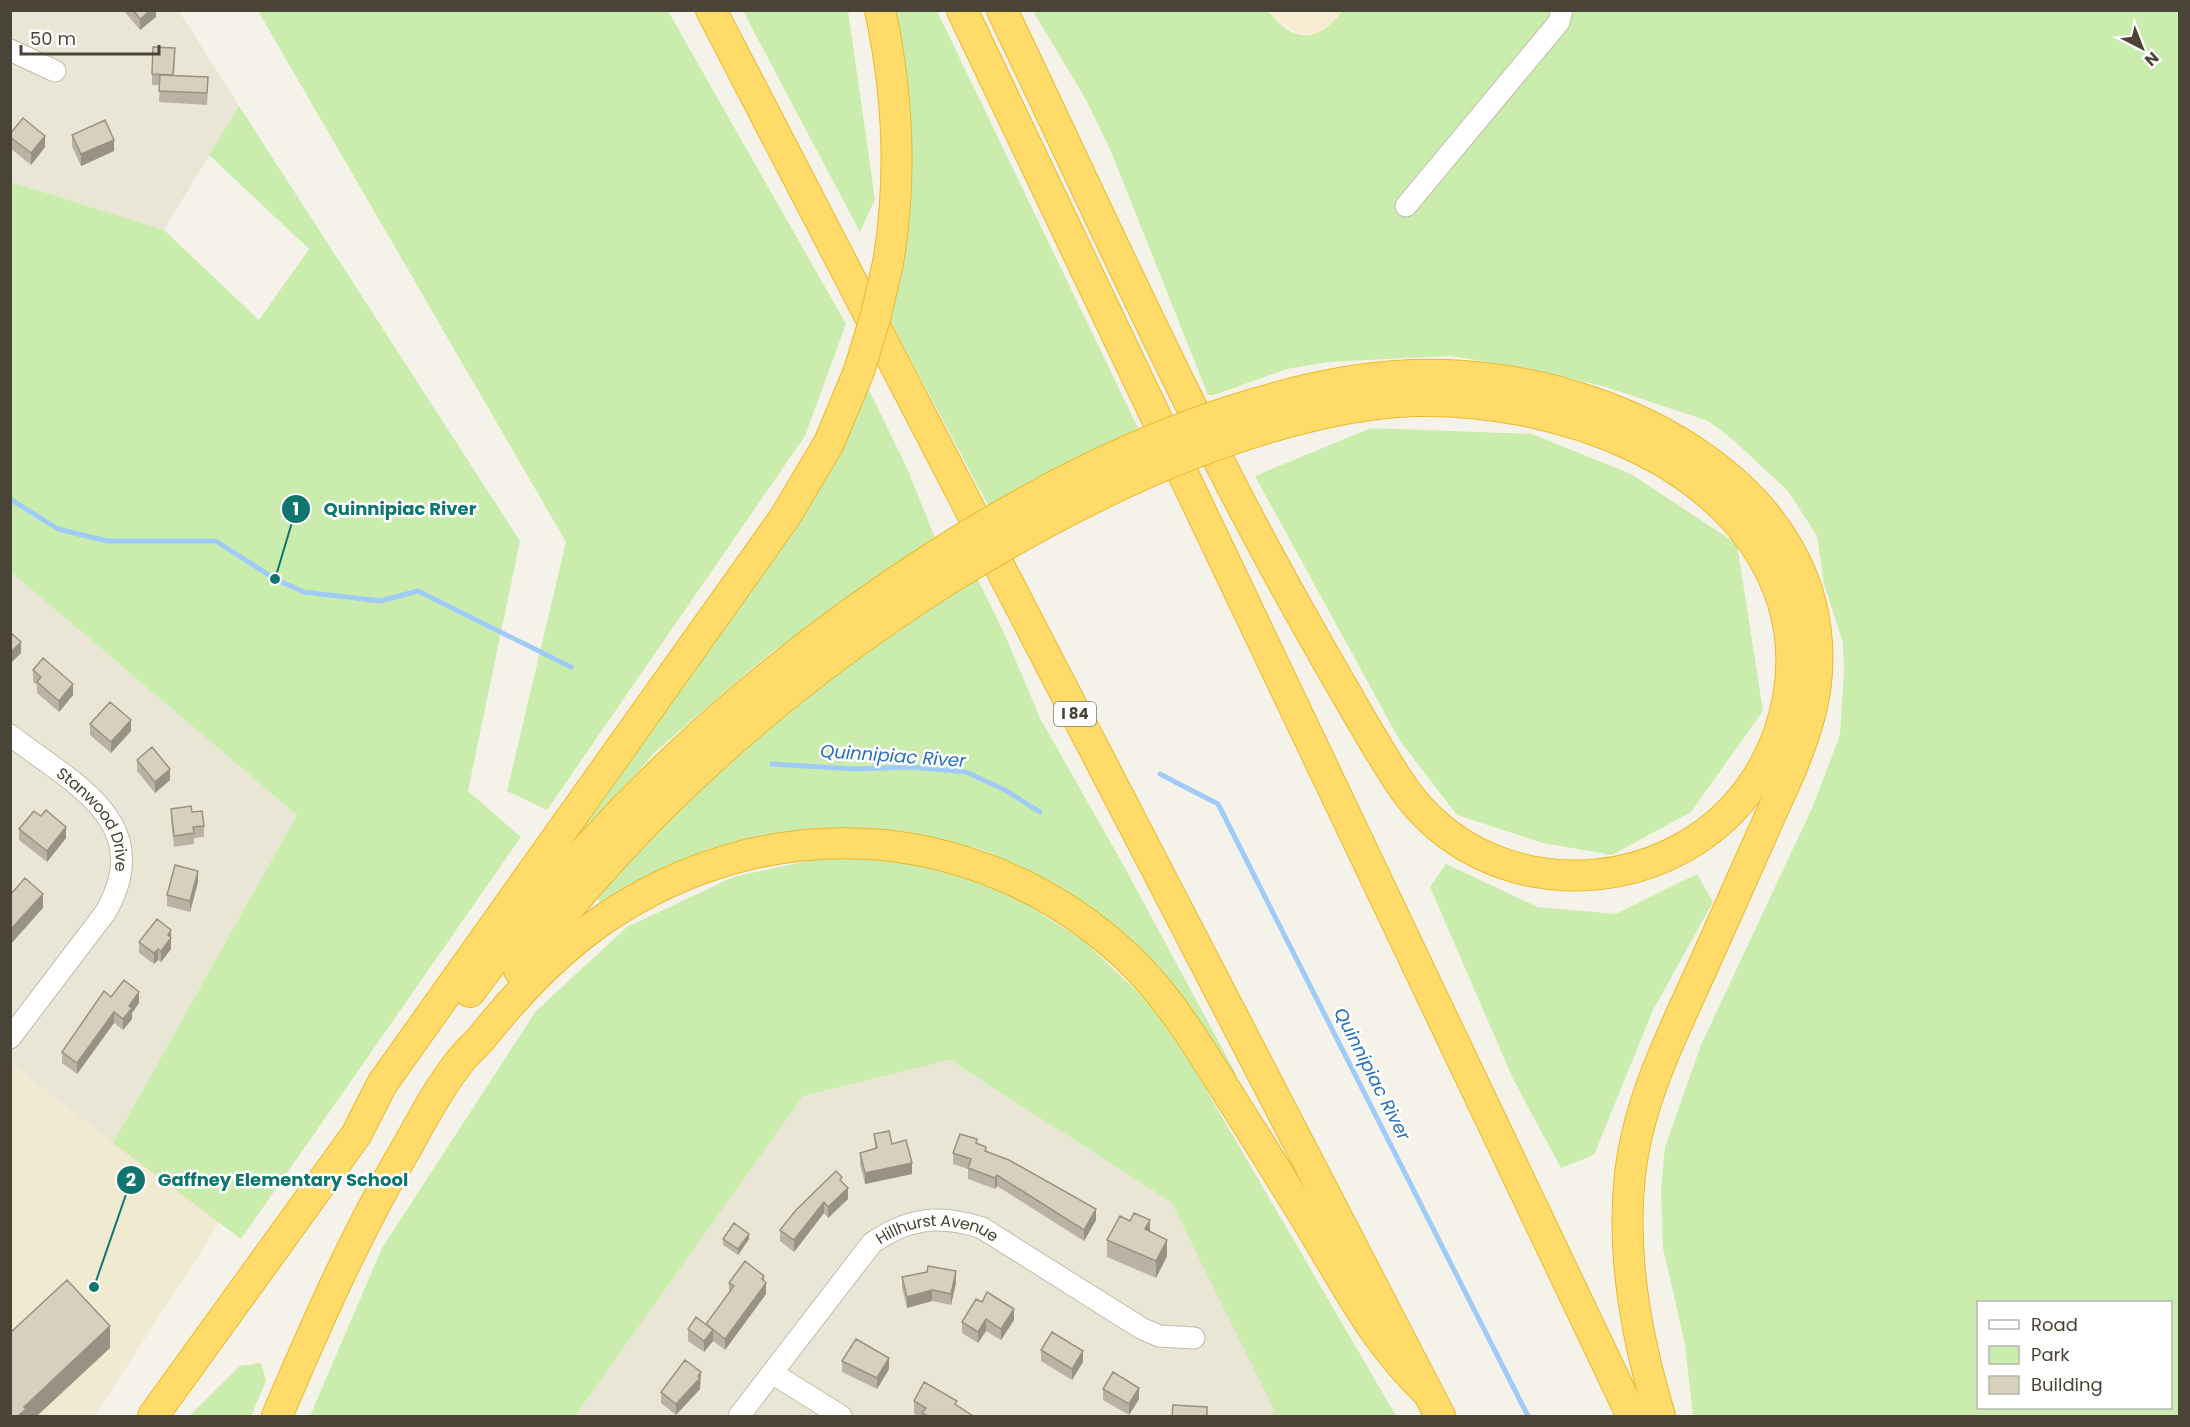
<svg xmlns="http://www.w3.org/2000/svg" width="2190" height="1427" font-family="Poppins,sans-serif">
  <rect width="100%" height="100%" fill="#f5f3e9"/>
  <!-- residential -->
  <path fill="#eae6d6" d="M11,11H179L239,106L164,230L11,182Z
    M10,571L297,815L113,1143L11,1064Z
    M950,1060L1171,1202L1274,1410L1270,1416H575L803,1096Z"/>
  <!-- commercial -->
  <path fill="#f9ecd3" d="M1268,11H1342L1331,26L1318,34L1296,33L1272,16Z"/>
  <!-- education -->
  <path fill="#f0ead1" d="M331,913L261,1158L95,1416H11L10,1064L113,1143Z"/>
  <!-- green -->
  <path fill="#caedae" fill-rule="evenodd" d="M894,10L937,11L1141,434L990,509L887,315Z
    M1343,10L2179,11V1416H1693L1685,1344L1663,1248L1661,1189L1665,1147L1701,1045L1813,806L1840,735L1844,671L1843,643L1824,584L1817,536L1788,491L1731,438L1708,421L1606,387L1528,368L1450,356L1329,362L1287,369L1214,395H1208L1110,149L1085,98L1033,11H1268C1293,44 1319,43 1343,10ZM1978,1302H2170V1408H1978Z
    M258,11H668L846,324L805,436L547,810L507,791L566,542Z
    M743,11H848L875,199L860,232Z
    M239,106L520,541L468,791L521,837L241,1239L113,1143L297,815L10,571L11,182L164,230L259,320L309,249L209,155Z
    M866,384L907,468L936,540L769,654L655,752L556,867L550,863Z
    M1371,428L1532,434L1631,474L1737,544L1763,711L1691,812L1612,855L1543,843L1457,815L1400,741L1255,476Z
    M976,576L1005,635L1040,718L1125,868L1236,1074L1229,1077L1132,944L1052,882L981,849L899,833L821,828L707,849L601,903L596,897L718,769L872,643Z
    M849,852L969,876L1028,905L1084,941L1164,1017L1396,1416H1270L1274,1410L1171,1202L950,1060L803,1096L575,1416H310L382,1248L536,1011L627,927L733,877Z
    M1446,864L1538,907L1616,914L1697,874L1713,902L1653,1010L1594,1155L1561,1168L1513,1079L1430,887Z
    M261,1363L266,1381L251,1416H189L240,1366Z"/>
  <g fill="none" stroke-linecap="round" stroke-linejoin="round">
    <!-- stream -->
    <path stroke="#a1cbf7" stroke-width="5" d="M10,499L58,529L107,541H216L275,579L304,592L380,601L418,591L571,667
      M772,764L855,769L909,767L966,772L1005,790L1040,812
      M1160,774L1218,804L1528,1416"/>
    <!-- minor casing -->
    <g stroke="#c2bcaa" stroke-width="23">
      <g id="minor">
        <path d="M10,50L55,71"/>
        <path d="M1406,206L1559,22L1562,10"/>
        <path id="s1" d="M10,735C73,784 158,822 105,913L10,1038"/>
        <path d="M772,1373L841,1416"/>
        <path id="s2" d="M739,1416L872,1243C908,1218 940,1214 982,1228L1141,1328L1159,1336L1194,1338"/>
      </g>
    </g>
    <!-- highway casing -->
    <g stroke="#eab82e" stroke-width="32">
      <path id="highway" d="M711,10L1440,1416
        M880,10C898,93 902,180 888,263
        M962,10L1632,1416
        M1002,10C1101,217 1194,426 1307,625C1327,661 1348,697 1369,733C1385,759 1400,787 1421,810C1513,909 1681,893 1755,781C1789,729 1801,663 1783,603C1738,458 1554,398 1416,401C1368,402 1320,413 1274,426
        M1261,402C1327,382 1395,371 1463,376C1621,386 1828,486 1817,672C1815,707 1803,740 1790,772C1760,838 1731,904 1701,971C1671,1037 1638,1102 1630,1175C1621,1255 1637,1340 1660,1416
        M519,970C637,814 783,684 947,580
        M470,992C601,814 749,676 935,556
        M153,1416L356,1135L382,1084L785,517L829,443L859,371
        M277,1416C316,1325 356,1233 407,1147C423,1118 440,1086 461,1060C468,1051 477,1044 484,1035C545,959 606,905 698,870C757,848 819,839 883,845C980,855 1071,899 1139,969C1173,1004 1198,1046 1224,1087C1257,1140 1291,1193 1323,1247C1355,1301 1381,1348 1427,1392"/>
    </g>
    <!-- minor -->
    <use href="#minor" stroke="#fff" stroke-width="21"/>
    <!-- highway -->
    <use href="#highway" stroke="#ffdc6a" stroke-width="30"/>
    <!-- highway-bridge casing -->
    <g stroke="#eab82e" stroke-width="32" stroke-linecap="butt">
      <path id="highway-bridge" d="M859,371L876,315L888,263
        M935,556C1035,492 1147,434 1261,402
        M947,580C1049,517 1158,460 1274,426"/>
    </g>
    <!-- highway-bridge -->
    <use href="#highway-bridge" stroke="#ffdc6a" stroke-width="30"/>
  </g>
  <!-- wall -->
  <path fill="#bab3a3" d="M123,10H156V17L140,30Z
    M175,59L174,76L208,89L207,105L159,102L160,85H152V74Z
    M10,134L45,147L31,165L10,148Z
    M72,135L114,151L81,166L72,146Z
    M33,670L73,695L59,712L37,693V685L33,682Z
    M90,724L131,731L111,753L90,735Z
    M137,760L170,780L155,793L137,771Z
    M171,809L204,826V837L194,838V844L174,847L171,820Z
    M19,829L66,838L47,862L19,840Z
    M198,882L190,912L167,906V895Z
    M171,930V949L161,962L158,960L154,964L139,953V942Z
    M111,997L139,1003L132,1013V1019L123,1030L114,1023L77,1074L62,1063V1052Z
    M874,1134L892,1144L912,1174L865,1184L860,1164V1153L875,1149Z
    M977,1143L986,1151L1096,1220L1084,1241L997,1186L995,1189L968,1179V1169L953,1164V1153Z
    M842,1182L848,1199L828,1218L824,1213L794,1252L780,1241V1230Z
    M1150,1231L1167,1256L1156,1278L1107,1257V1240Z
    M723,1239H749L738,1255L723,1245Z
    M902,1277L956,1283L951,1305L932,1301L907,1308L902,1288Z
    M764,1281L766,1294L725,1350L713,1341L704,1352L688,1341V1329L706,1324L729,1293V1283Z
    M976,1299L1014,1320L1001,1340L986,1331L978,1343L962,1333V1322Z
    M1041,1350L1083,1362L1072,1380L1041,1361Z
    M842,1361L889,1369L877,1389L842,1372Z
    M701,1383L700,1385V1389L676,1415L661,1403V1392Z
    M1103,1389L1139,1399L1129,1415L1103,1400Z
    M914,1401L957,1406L973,1416H919L914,1414Z"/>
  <!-- shaded-wall -->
  <path fill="#979284" d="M151,10H156V17L140,30V19Z
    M45,136V147L31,165V153Z
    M114,140V151L81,166V154Z
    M21,642V653L10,664V653Z
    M73,684V695L59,712V701Z
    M131,720V731L111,753V742Z
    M170,769V780L155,793V782Z
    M66,827V838L47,862V851Z
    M198,871V882L190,912V901Z
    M43,894V908L10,945V930Z
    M171,930V949L161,962V951L168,935Z
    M158,949V960L154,964V953Z
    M139,992V1003L132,1013V1019L123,1030V1019L129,1006Z
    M114,1012V1023L77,1074V1063Z
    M912,1163V1174L865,1184V1173Z
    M997,1175V1186L995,1189V1178Z
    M848,1188V1199L828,1218V1207Z
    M824,1202V1213L794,1252V1240Z
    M1096,1209V1220L1084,1241V1230Z
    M1150,1220V1237L1145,1229Z
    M749,1234V1239L738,1255V1249Z
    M1167,1240V1256L1156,1278V1261Z
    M956,1271V1283L951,1305V1294Z
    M764,1276V1286L766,1283V1294L725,1350V1339Z
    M932,1290V1301L907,1308V1297Z
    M1014,1309V1320L1001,1340V1329Z
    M986,1319V1331L978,1343V1332Z
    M110,1326V1348L37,1416H18L24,1407Z
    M713,1330V1341L704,1352V1341Z
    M1083,1351V1362L1072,1380V1369Z
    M889,1358V1369L877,1389V1378Z
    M701,1372L700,1389L676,1415V1404Z
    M1139,1388V1399L1129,1415V1404Z"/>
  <!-- building -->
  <path fill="#d8d0bd" stroke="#979284" stroke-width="1.5" d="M133,10H151L140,19Z
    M153,47L175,48L173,75L152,74Z
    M160,75L208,77L207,93L159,91Z
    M23,118L45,136L31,153L10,137V134Z
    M105,120L114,140L81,154L72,135Z
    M10,632L21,642L10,653Z
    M43,658L73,684L59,701L37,682L41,677L33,670Z
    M110,702L131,720L111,742L90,724Z
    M152,747L170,769L155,782L137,760Z
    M191,806L192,812L202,811L204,826L193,827L194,833L174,836L171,809Z
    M46,810L66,827L47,851L19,829L34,811L41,816Z
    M175,865L198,871L190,901L167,895Z
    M25,878L43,894L10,930V895Z
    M157,919L171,930L168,935L171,938L161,951L158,949L154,953L139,942Z
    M124,980L139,992L129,1006L132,1008L123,1019L114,1012L77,1063L62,1052L104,991L111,997Z
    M889,1131L892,1144L906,1140L912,1163L865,1173L860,1153L877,1148L874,1134Z
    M960,1134L977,1139L976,1143L986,1147L985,1151L1009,1160L1096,1209L1084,1230L997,1175L995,1178L968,1168L971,1159L953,1153Z
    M836,1171L842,1177L840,1180L848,1188L828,1207L824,1202L794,1240L780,1230L796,1210Z
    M1134,1213L1150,1220L1145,1229L1167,1240L1156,1261L1107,1240L1120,1216L1130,1221Z
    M734,1223L749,1234L738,1249L723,1239Z
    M745,1261L764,1276L762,1279L766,1283L725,1339L706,1324L734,1286L729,1283Z
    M928,1266L956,1271L951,1294L932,1290L907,1297L902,1277L927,1272Z
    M67,1280L110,1326L24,1407L26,1409L18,1416H10V1333Z
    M987,1292L1014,1309L1001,1329L986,1319L978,1332L962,1322L976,1299L982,1302Z
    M696,1317L713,1330L704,1341L688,1329Z
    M1052,1332L1083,1351L1072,1369L1041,1350Z
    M856,1339L889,1358L877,1378L842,1361Z
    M685,1360L701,1372L698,1376L700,1378L676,1404L661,1392Z
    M1113,1372L1139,1388L1129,1404L1103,1389Z
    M924,1382L957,1401L955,1404L973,1416H928L922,1413L926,1408L914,1401Z
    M1173,1405L1207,1407V1416H1172Z"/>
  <g text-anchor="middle" stroke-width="5" stroke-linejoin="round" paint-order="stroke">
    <!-- shield labels -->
    <rect fill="#fff" stroke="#807c72" stroke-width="1.5" x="1054" y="702" width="42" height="24" rx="4.5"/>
    <g font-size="15" font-weight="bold" fill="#4a4436">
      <text x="1075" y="719">I 84</text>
    </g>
    <!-- street labels -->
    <g font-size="16" fill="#4a4436" stroke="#fff">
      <text dy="6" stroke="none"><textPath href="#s1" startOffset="123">Stanwood Drive</textPath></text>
      <text dy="6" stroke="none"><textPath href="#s2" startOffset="288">Hillhurst Avenue</textPath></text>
    </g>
    <!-- water labels -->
    <g font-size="18" font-style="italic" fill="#256fc0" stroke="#fff">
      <text transform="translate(893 756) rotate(4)" y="6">Quinnipiac River</text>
      <text transform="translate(1372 1074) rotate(63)" y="6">Quinnipiac River</text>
    </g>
  </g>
  <!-- callouts -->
  <path fill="none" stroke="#0f766e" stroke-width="2" d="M275 579L296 509M94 1287L131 1180"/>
  <g fill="#0f766e" stroke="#fff" stroke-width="2">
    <circle cx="275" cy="579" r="6"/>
    <circle cx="94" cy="1287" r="6"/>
    <circle cx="296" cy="509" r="15"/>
    <circle cx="131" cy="1180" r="15"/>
  </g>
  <g font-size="18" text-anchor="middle" font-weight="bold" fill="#fff">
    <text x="296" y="515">1</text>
    <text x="131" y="1186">2</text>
  </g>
  <g font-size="18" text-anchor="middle" font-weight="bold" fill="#0f766e" stroke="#fff" stroke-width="5" stroke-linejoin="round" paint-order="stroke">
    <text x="400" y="515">Quinnipiac River</text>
    <text x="283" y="1186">Gaffney Elementary School</text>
  </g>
  <!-- border -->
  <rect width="2190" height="1427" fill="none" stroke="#4a4436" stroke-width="24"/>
  <!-- legend -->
  <rect x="1977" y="1301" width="195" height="108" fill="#ffffff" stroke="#b7b4af" stroke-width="1.5"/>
  <rect x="1989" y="1320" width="30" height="9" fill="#ffffff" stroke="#b7b4af" stroke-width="1.5"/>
  <text x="2031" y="1331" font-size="18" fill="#4a4436">Road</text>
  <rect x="1989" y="1346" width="30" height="18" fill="#caedae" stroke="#b7b4af" stroke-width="1.5"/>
  <text x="2031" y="1361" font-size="18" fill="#4a4436">Park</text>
  <rect x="1989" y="1376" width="30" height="18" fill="#d8d0bd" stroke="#b7b4af" stroke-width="1.5"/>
  <text x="2031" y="1391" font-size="18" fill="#4a4436">Building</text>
  <!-- north arrow -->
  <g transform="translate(2142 48) rotate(138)" stroke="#ffffff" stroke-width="4.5" paint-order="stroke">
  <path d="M0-4.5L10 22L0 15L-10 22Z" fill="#4a4436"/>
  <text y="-9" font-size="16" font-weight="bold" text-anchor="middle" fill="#4a4436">N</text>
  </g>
  <!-- scale -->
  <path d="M21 45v9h138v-9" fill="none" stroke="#4a4436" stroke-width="3"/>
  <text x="30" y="45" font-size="18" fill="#4a4436" stroke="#ffffff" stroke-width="4.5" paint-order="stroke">50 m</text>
</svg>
